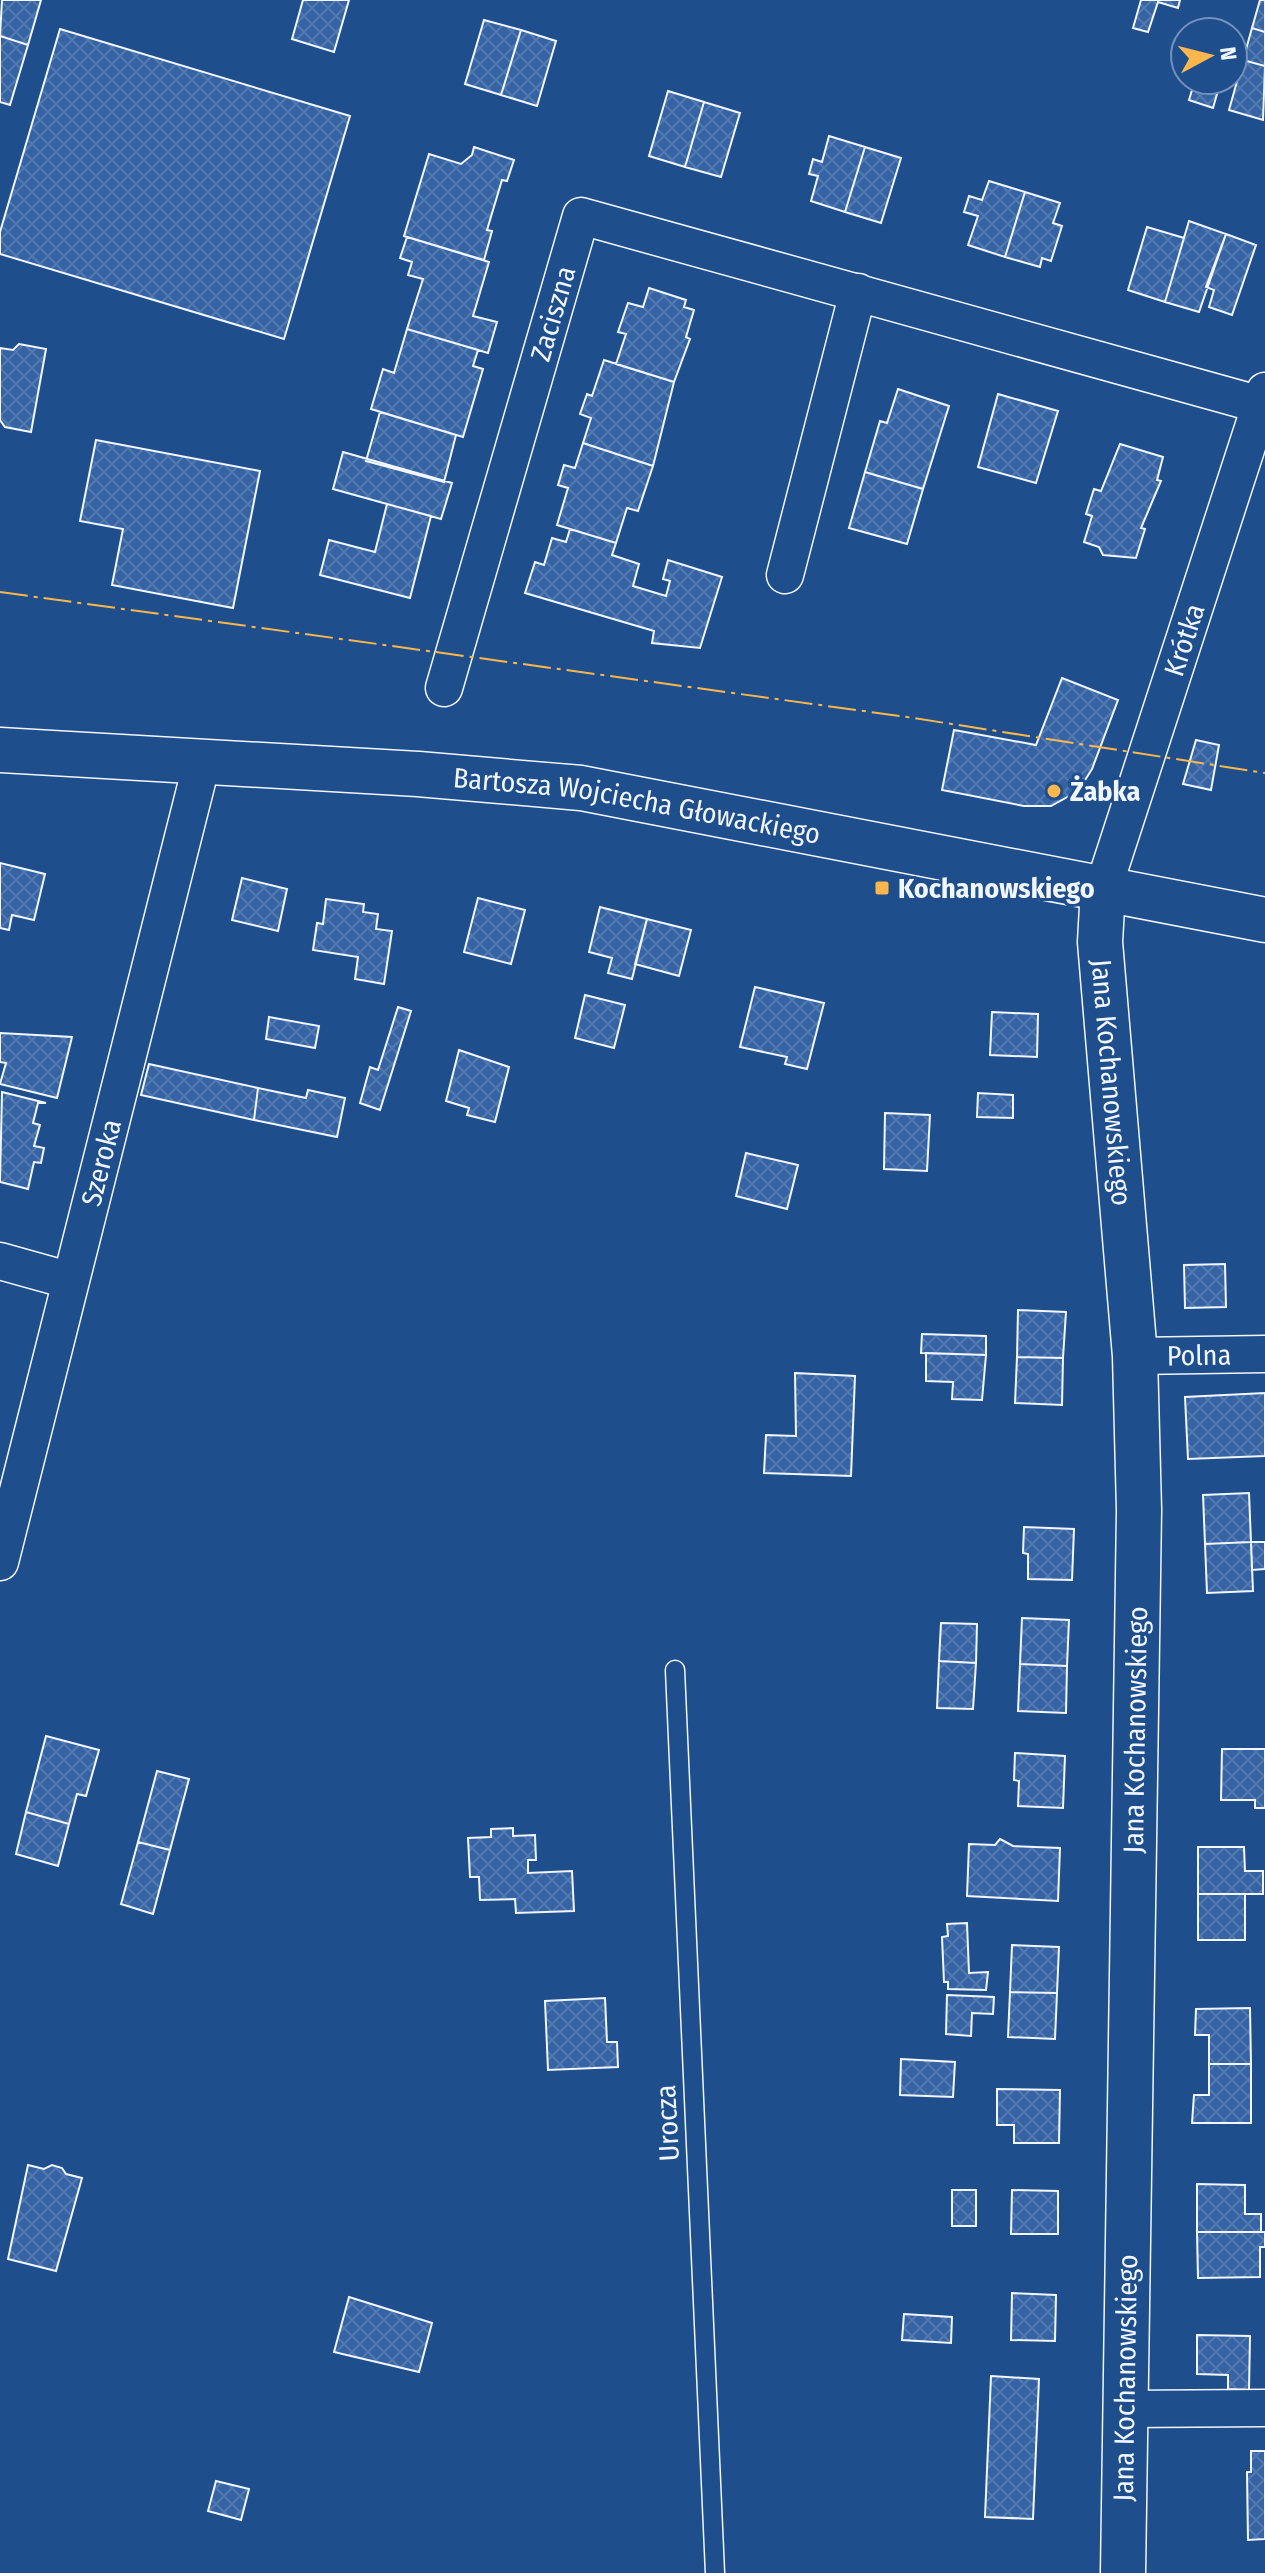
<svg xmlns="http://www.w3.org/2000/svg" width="1265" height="2573" font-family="'Fira Sans Condensed',sans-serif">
  <defs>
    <pattern id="building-cross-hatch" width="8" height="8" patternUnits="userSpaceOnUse" patternTransform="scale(2)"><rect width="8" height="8" fill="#3563a3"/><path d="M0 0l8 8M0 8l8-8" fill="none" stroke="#537ab1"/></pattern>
  </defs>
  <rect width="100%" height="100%" fill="#1f4e8c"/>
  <!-- building -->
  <path fill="url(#building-cross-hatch)" stroke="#f2f6ff" stroke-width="2" d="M2,0H41L28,45L0,36Z
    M303,0H349L334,52L292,39Z
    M1141,0H1180L1178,8L1158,2L1148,32L1133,28Z
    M1260,0H1265V32L1252,28Z
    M484,20L521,30L501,95L465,84Z
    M1252,28L1265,32V66L1243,60Z
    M60,29L350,116L284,339L0,254V232Z
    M521,30L556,41L537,106L501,95Z
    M0,36L28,45L10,105L0,102Z
    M1243,60L1265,66L1263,120L1229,110Z
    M1195,80H1221L1213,108L1189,100Z
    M668,91L704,102L685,167L649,156Z
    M704,102L740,113L721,177L685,167Z
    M829,136L865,147L845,212L811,201L818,176L809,174L813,159L822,162Z
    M474,147L514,160L507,181L502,180L487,230L492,231L484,260L404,236L429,154L461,164L472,155Z
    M865,147L901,158L881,223L845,212Z
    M989,181L1025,192L1005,257L968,245L978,216L964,212L969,196L982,200Z
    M1025,192L1060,203L1053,223L1062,226L1051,261L1042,258L1040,267L1005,257Z
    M1189,221L1226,234L1199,312L1165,302Z
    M1147,227L1184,238L1165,302L1128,290Z
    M1226,234L1256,245L1232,315L1209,307L1214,290L1206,287Z
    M407,237L489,262L473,316L497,322L488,353L407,329L423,279L408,275L412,262L400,258Z
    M649,288L686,300L684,307L694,310L686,337L690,339L674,382L616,364L626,334L618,332L628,303L643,307Z
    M407,329L478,350L473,366L483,369L463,437L371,409L383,369L394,373Z
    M19,344L46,349L31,432L5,427L0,420V348L13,350Z
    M604,360L674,382L653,466L583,443L591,418L580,414L587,394L592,396Z
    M898,389L949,406L923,489L865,472L880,421L887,423Z
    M998,394L1058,411L1036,483L978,467Z
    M380,412L456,435L444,482L366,461Z
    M96,440L260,471L233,608L112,585L123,529L80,521Z
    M583,443L653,466L638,511L627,508L616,543L557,525L568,488L558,485L564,465L575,468Z
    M1120,444L1163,457L1157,480L1161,481L1141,528L1145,529L1136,558L1103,555L1099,547L1084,542L1092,516L1086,514L1094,489L1101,491Z
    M343,452L452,483L441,519L333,489Z
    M865,472L923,489L907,544L849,528Z
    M387,504L431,516L410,598L320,575L329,540L375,552Z
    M570,529L616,543L612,555L639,564L633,586L666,596L670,581L663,579L668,560L722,577L700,648L652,643L654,631L525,593L535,562L544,565L552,538L566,542Z
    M1062,678L1118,700L1092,769L1078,791L1051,806H1024L942,790L954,730L1036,745Z
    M1196,740L1219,745L1211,790L1183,784Z
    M0,863L45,874L34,920L12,915L9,930L0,928Z
    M242,878L287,889L278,931L232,920Z
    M478,898L525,910L511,964L464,952Z
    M326,899L364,904L363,912L378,914L376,929L392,931L384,984L355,979L358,957L313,950L317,923L323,924Z
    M600,907L647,919L632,979L608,973L612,958L589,952Z
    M647,919L691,930L679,976L635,964Z
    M755,987L824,1003L807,1069L785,1064L787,1057L740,1047Z
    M585,995L625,1005L614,1048L575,1038Z
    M398,1007L411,1011L380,1110L360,1103L370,1067L378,1070Z
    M992,1012L1038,1014L1037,1057L990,1055Z
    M269,1017L319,1026L315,1048L266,1039Z
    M0,1033L72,1037L57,1098L0,1084L6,1063L0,1062Z
    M459,1050L509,1067L495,1122L467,1115L469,1108L446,1101Z
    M149,1064L258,1088L254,1120L141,1095Z
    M258,1088L306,1098L308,1090L345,1098L337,1137L254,1120Z
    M2,1092L46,1103H38L33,1123L40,1125L34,1146L44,1148L41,1163L34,1162L28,1189L0,1182Z
    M978,1093L1013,1095V1118L977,1117Z
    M885,1113L930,1115L927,1171L884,1169Z
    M746,1153L798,1165L787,1209L736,1196Z
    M1225,1264L1226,1307L1185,1308L1184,1265Z
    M1018,1310L1066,1312L1063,1358L1017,1357Z
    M922,1334L986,1336V1355L921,1353Z
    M926,1353L986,1355L982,1400L952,1399L953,1382L926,1381Z
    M1017,1357L1063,1358L1062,1405L1015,1403Z
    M795,1373L855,1376L851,1476L764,1473L766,1435L796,1436Z
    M1265,1393V1456L1188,1459L1185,1397Z
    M1249,1493L1251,1542L1205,1544L1203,1495Z
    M1024,1527L1074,1529L1072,1580L1028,1579V1554L1023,1553Z
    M1251,1542L1253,1591L1207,1593L1205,1544Z
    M1251,1542H1265V1569L1252,1570Z
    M1022,1618L1069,1620L1067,1666L1020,1664Z
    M941,1623L977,1624L976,1663L939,1661Z
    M939,1661L976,1663L973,1709L937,1708Z
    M1020,1664L1067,1666L1066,1713L1018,1711Z
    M46,1736L99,1750L86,1796L77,1794L69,1824L26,1812Z
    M1222,1749H1265V1808H1255V1800H1221Z
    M1015,1753L1065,1756L1063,1808L1018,1806L1019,1781L1014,1780Z
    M157,1771L189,1779L170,1850L138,1842Z
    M26,1812L69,1824L58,1866L16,1854Z
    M513,1828V1836L535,1835L536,1860H528V1873L572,1871L574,1911L516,1913L515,1899L480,1900L479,1877H470L468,1838L491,1837V1829Z
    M1000,1839L1013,1846L1060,1848L1058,1901L967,1896L969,1844L995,1845Z
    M138,1842L170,1850L153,1914L121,1904Z
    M1198,1847H1244L1245,1871H1263V1894H1198Z
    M1198,1894H1245V1940H1198Z
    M967,1923L969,1973L988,1972L986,1990L948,1989V1982H944L942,1937L948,1936L947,1924Z
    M1012,1945L1059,1947L1057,1993L1010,1992Z
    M1010,1992L1057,1993L1055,2039L1008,2037Z
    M947,1995L994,1997L993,2014L972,2013L971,2036L946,2034Z
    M605,1998L607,2042H617L618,2067L548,2070L545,2001Z
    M1250,2008L1251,2064H1209V2035H1195L1196,2009Z
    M901,2059L955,2062L953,2097L900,2095Z
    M1209,2064H1251V2123H1192L1194,2095H1209Z
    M997,2089L1060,2090L1059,2143H1014V2125H997Z
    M28,2165L44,2169L52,2165L62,2168L66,2174L82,2178L56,2271L8,2259Z
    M1197,2184L1245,2185V2214H1261V2232H1197Z
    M952,2190H976V2226H952Z
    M1012,2190L1058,2191V2234H1011Z
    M1197,2232H1265V2247H1260V2277L1198,2278Z
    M1012,2293L1056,2295L1055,2341L1011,2340Z
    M349,2297L432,2323L419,2372L334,2352Z
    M904,2314L952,2317L951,2343L902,2340Z
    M1197,2335L1250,2336L1249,2390L1228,2389V2375L1197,2374Z
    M991,2376L1039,2379L1033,2519L985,2517Z
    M1251,2451H1265V2539L1248,2540L1247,2472H1251Z
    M216,2481L249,2489L241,2520L208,2511Z"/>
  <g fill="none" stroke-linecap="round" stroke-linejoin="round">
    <!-- service casing -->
    <g stroke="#f2f6ff" stroke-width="21">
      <path id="service" d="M675,1670L715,2573"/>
    </g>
    <!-- minor casing -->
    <g stroke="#f2f6ff" stroke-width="39">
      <g id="minor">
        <path d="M785,575L858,292"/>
        <path id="s1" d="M444,688L581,216L1261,405"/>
        <path id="s2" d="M1103,889L1265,391"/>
        <path d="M0,1261L68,1280"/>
        <path id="s3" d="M1135,1356L1265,1354"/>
        <path id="s4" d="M0,1562L202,762"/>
        <path d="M1124,2409L1265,2408"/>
      </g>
    </g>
    <!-- tertiary casing -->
    <g stroke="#f2f6ff" stroke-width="47">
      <g id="tertiary">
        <path id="s5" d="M1103,889L1100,942L1135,1356L1139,1510L1123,2573"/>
      </g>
    </g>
    <!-- primary casing -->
    <g stroke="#f2f6ff" stroke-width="47">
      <g id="primary">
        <path id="s6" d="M0,750L418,774L581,788L1265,920"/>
      </g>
    </g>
    <!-- service -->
    <use href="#service" stroke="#1f4e8c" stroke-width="18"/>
    <!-- minor -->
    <use href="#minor" stroke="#1f4e8c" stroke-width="36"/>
    <!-- tertiary -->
    <use href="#tertiary" stroke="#1f4e8c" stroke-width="44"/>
    <!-- primary -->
    <use href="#primary" stroke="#1f4e8c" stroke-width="44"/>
    <!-- power -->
    <path stroke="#ffb74d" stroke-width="2" stroke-dasharray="28 6 4 6" stroke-linecap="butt" d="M0,592L907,717L1265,773"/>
  </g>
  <!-- markers -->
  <g fill="#ffb74d" stroke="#1f4e8c" stroke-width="3">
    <circle cx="1054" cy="791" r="8"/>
    <rect x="874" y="880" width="16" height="16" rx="4"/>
  </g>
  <g text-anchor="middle" stroke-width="6" stroke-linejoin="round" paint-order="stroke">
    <!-- street labels -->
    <g font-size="28" fill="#f2f6ff" stroke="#1f4e8c">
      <text dy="10" stroke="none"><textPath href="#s1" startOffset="390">Zaciszna</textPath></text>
      <text dy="10" stroke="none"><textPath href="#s2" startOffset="262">Krótka</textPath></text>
      <text dy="10" stroke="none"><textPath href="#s6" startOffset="640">Bartosza Wojciecha Głowackiego</textPath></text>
      <text dy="10" stroke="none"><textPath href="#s5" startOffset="194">Jana Kochanowskiego</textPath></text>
      <text dy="10" stroke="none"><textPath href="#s4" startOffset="412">Szeroka</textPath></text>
      <text dy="10" stroke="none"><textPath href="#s3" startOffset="64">Polna</textPath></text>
      <text transform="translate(1135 1730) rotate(-89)" y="10">Jana Kochanowskiego</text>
      <text transform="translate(667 2123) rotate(-93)" y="10">Urocza</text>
      <text transform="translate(1125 2378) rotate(-89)" y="10">Jana Kochanowskiego</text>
    </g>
    <!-- poi labels -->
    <g font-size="28" font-weight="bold" fill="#f2f6ff" stroke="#1f4e8c" text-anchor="start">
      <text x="1070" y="801">Żabka</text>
      <text x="898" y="898">Kochanowskiego</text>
    </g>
  </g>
  <!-- north arrow -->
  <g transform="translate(1209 56) rotate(83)"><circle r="38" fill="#1f4e8c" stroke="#7391ba" stroke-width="2"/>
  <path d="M0-6L14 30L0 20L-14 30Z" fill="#ffb74d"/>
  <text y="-12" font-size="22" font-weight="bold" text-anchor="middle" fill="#f2f6ff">N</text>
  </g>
</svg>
